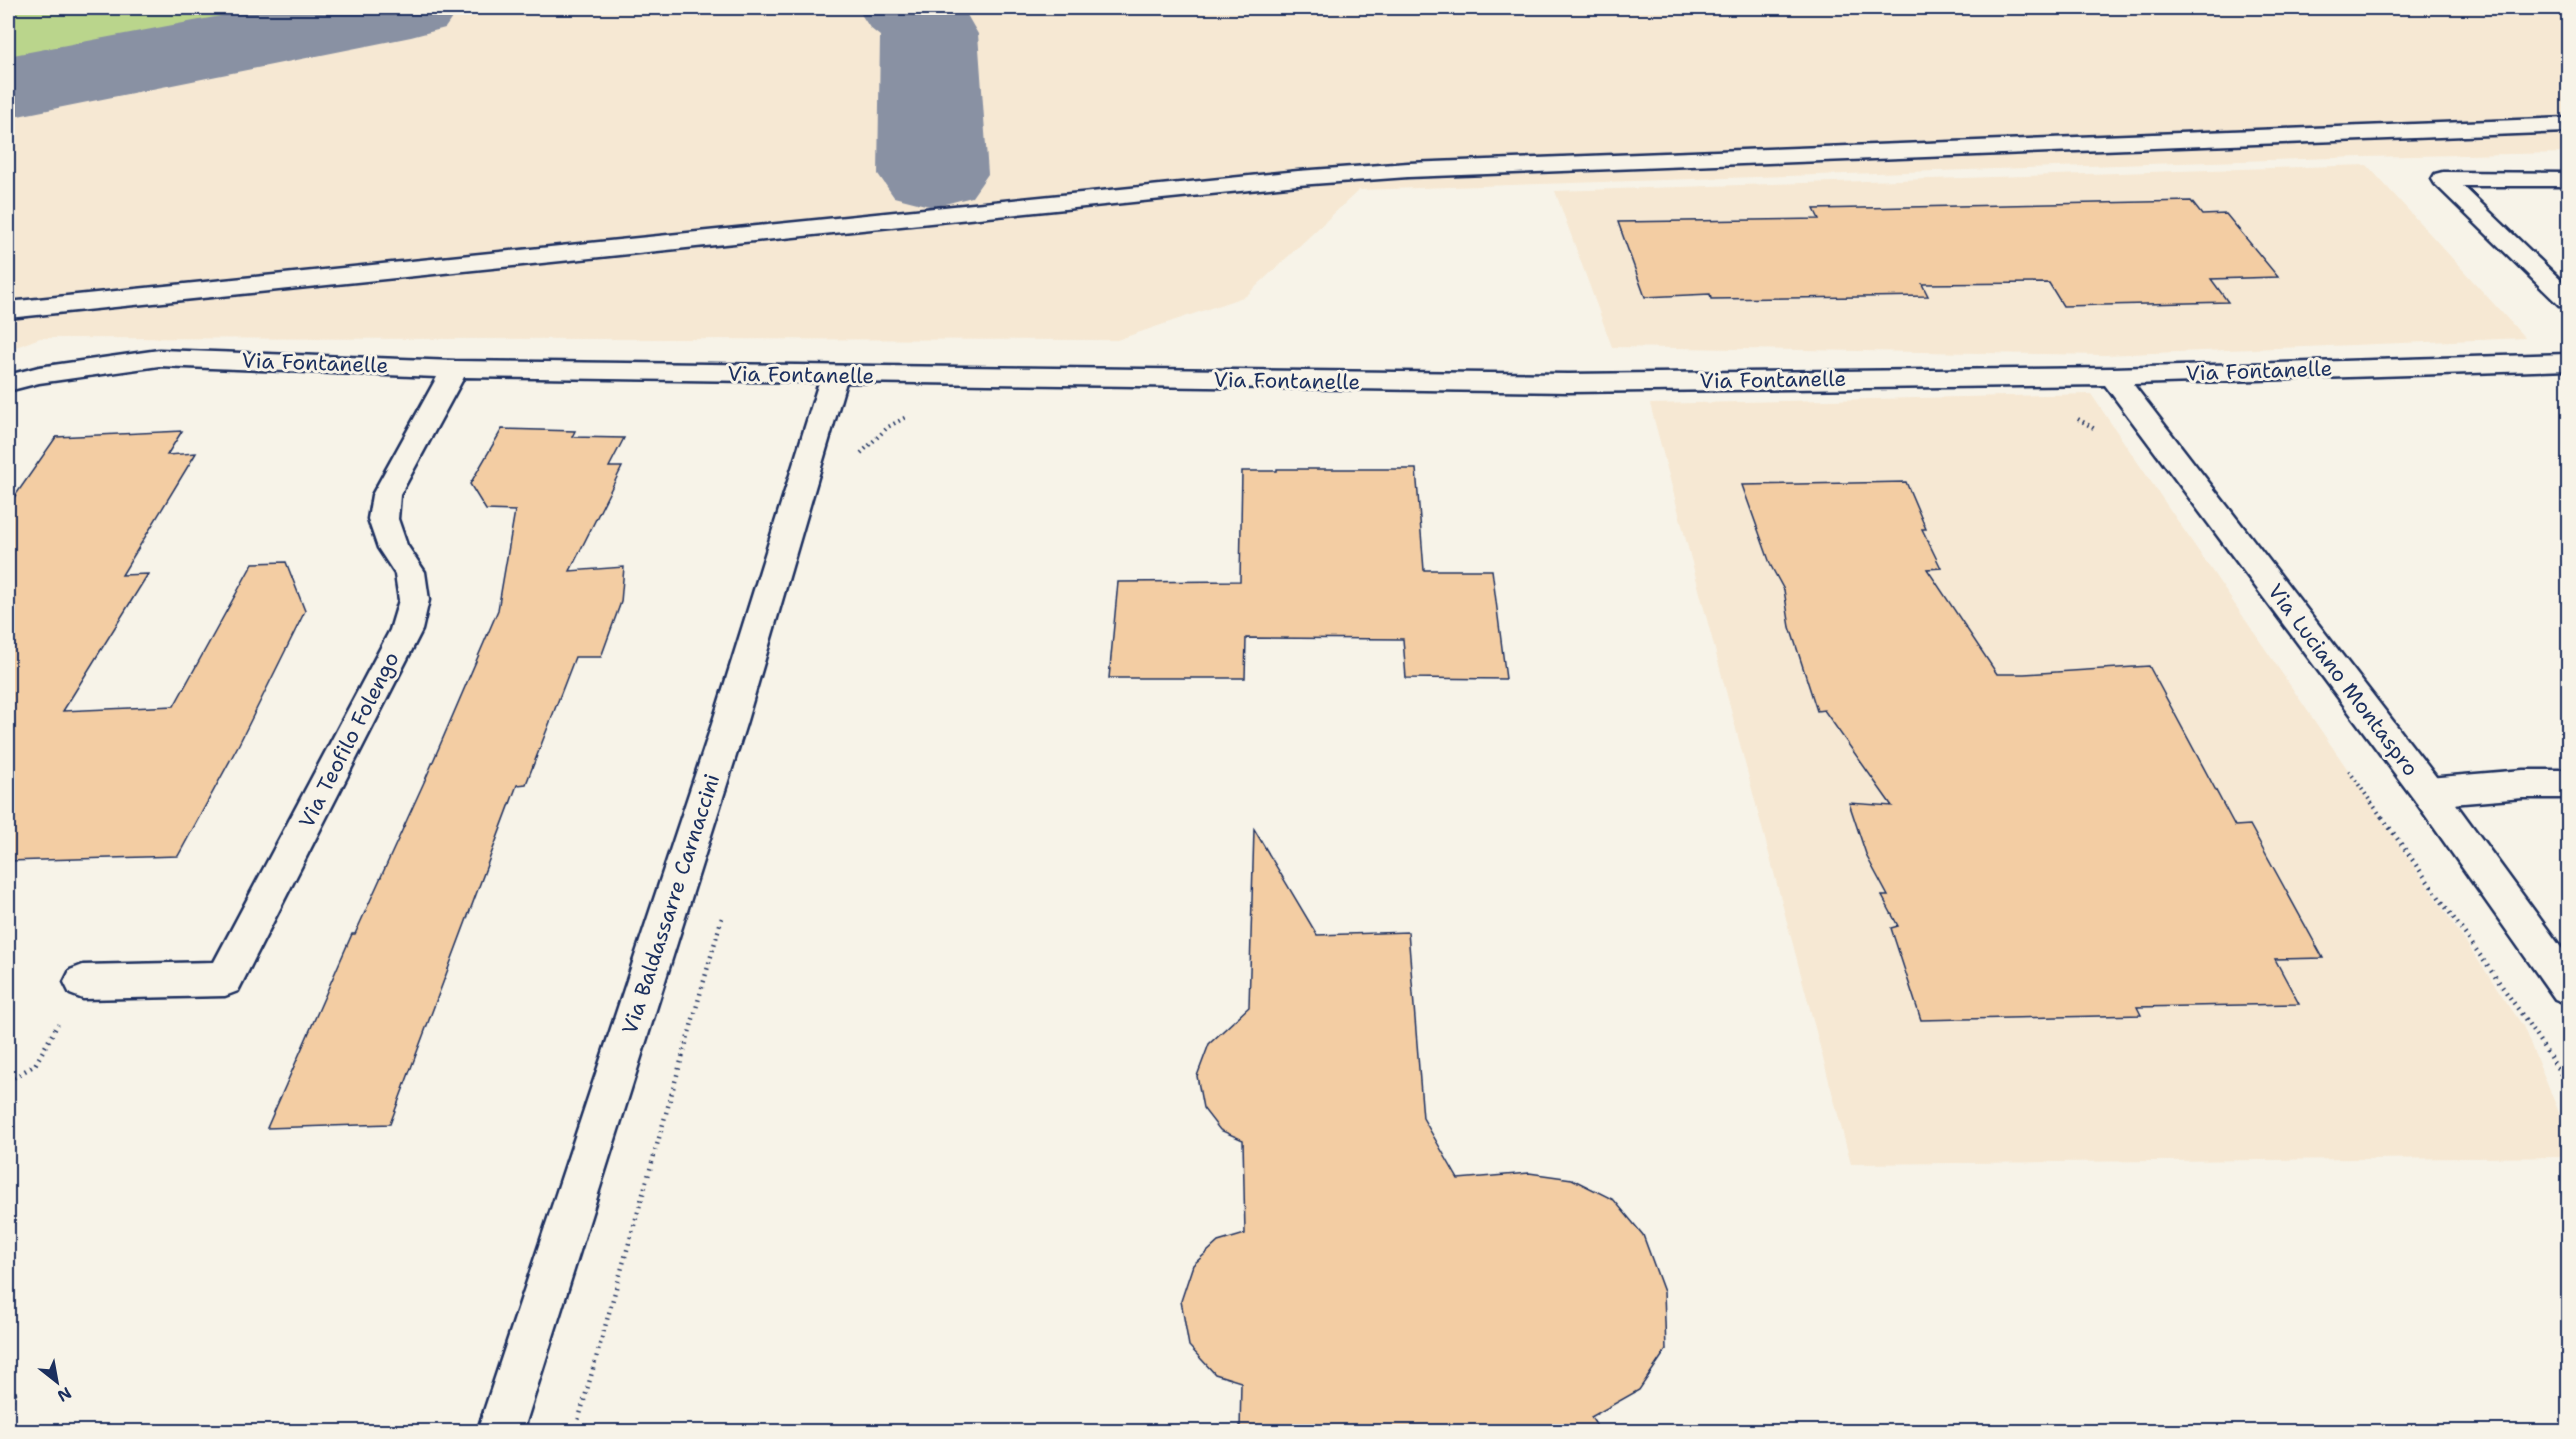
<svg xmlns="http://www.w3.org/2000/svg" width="2576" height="1439" font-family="'Shantell Sans',sans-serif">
  <rect width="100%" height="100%" fill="#f7f3e8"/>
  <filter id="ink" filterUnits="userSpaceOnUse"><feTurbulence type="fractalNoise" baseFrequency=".0167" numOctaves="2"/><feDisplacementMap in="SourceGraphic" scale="12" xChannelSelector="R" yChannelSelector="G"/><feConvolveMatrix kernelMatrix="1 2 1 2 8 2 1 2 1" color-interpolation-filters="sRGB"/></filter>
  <g filter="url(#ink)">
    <!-- built -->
    <path fill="#f6e8d3" d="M8,8H2568V153L2362,157L1359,190L1246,296L1117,340L40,338L8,350Z
      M2367,165L2525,338L2104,355L1612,347L1555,191Z
      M2091,394L2523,1026L2568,1134V1157L1851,1164L1650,404Z"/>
    <!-- green -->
    <path fill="#bad58c" stroke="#6a8275" stroke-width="1.5" d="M8,8H362L8,77Z"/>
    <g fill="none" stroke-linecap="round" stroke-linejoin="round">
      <!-- taxiway -->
      <path fill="#8991a3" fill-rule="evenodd" d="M263,8H459L445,28L411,37L8,118V56Z
        M857,8H963L978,34L988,174L972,197L933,207L894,197L878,174L880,36L870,28Z"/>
    </g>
    <!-- building -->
    <path fill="#f3cda3" stroke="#1b2f5e" stroke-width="1.5" d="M2191,201L2202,215L2226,214L2278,277L2211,279L2228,302L2063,306L2049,283L1922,284L1928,296L1711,299L1710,294L1645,297L1618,222L1819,219L1814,209Z
      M502,429L575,431L572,437L624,438L609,467H622L570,571L624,567L621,602L601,657H575L526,784L517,785L390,1124L267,1128L352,934H355L425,780L498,610L515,511L486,510L470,484Z
      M182,431L167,455L196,453L122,575L148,574L63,711L174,706L253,563L286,562L305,611L239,744L178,856L8,861V506L56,437Z
      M1277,469H1416L1424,570H1492L1506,679L1406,678L1403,639L1246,638L1245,678H1109L1118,582L1240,581L1242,471H1277Z
      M1906,482L1926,529H1922L1941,568L1927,569L1997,674H2024L2149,666L2235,826L2250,825L2323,958L2275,959L2299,1004L2137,1007L2141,1015L1921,1020L1891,928L1898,926L1882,896H1888L1867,857L1849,803L1892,806L1824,710L1817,711L1790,627L1784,590L1771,566L1742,485Z
      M1254,829L1317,935L1408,932L1423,1118L1458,1179L1529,1173L1572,1179L1614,1200L1643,1235L1664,1292L1666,1350L1639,1390L1591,1417L1600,1431H1240L1241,1382L1215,1374L1189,1346L1181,1301L1193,1265L1218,1242L1245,1234L1243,1140L1220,1130L1203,1108L1197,1076L1209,1044L1249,1007Z"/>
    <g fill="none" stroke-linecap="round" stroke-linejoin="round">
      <!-- service casing -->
      <g stroke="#1b2f5e" stroke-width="5">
        <path id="service" d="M2568,118V132L1408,177L1298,185L8,318V302L1298,171L1408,163Z
          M2443,172L2568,173V189L2559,186H2463L2568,287V307L2559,305L2435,184L2432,179L2435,174Z
          M2523,770H2568V798H2523L2428,806L2416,802L2411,792L2416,782L2428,778Z"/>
      </g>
      <!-- minor casing -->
      <g stroke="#1b2f5e" stroke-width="5">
        <path id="minor" d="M159,350L455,361L1569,374L2113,368L2568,354V370L2133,384L2440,782L2568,957V1004L2555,999L2416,802L2105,385L1569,392L846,382L746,724L523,1432H477L712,724L819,382L464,377L400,495L398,519L407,545L425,572L429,600L422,630L238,991L225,996L83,999L70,994L64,982L70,970L83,965L214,962L390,630L399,600L395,574L378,548L368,519L372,495L437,377L159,366L39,383L8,391V375L39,367Z"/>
      </g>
      <!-- path-far1 -->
      <path stroke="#1b2f5e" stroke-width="4" stroke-dasharray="1.5 4" stroke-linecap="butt" d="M2078,419L2095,429
        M861,453L888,427L906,417
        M2349,771L2383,819"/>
      <!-- path -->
      <path stroke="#1b2f5e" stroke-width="4.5" stroke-dasharray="1.5 5" stroke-linecap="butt" d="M2382,817L2528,1023L2568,1085
        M8,1081L35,1065L58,1024
        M8,1393H15L8,1408
        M575,1432L723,914"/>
      <!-- service -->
      <use href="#service" fill="#f7f3e8" fill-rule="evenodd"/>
      <!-- minor -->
      <use href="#minor" fill="#f7f3e8" fill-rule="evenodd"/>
    </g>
  </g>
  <g text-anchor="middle" stroke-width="6" stroke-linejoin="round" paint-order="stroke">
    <!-- street labels -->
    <g font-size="21" fill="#1b2f5e" stroke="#f7f3e8">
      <text transform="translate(315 363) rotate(2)" y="7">Via Fontanelle</text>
      <text transform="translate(2259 371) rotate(-2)" y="7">Via Fontanelle</text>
      <text transform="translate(801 375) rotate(1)" y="7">Via Fontanelle</text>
      <text transform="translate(1773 380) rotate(-1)" y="7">Via Fontanelle</text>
      <text transform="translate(1287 381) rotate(1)" y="7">Via Fontanelle</text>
      <text transform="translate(2343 680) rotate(53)" y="7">Via Luciano Montaspro</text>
      <text transform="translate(349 740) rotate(-63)" y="7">Via Teofilo Folengo</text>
      <text transform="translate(671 904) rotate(-72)" y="7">Via Baldassarre Carnaccini</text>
    </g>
  </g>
  <!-- margin -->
  <rect width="2576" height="1439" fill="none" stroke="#f7f3e8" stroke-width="30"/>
  <rect x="15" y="15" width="2546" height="1409" fill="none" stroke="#1b2f5e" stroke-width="2" filter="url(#ink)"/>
  <!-- north arrow -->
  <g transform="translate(57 1382) rotate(149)" stroke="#f7f3e8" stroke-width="4.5" paint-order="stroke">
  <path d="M0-4.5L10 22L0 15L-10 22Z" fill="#1b2f5e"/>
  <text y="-9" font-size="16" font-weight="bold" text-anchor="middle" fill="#1b2f5e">N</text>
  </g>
</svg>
